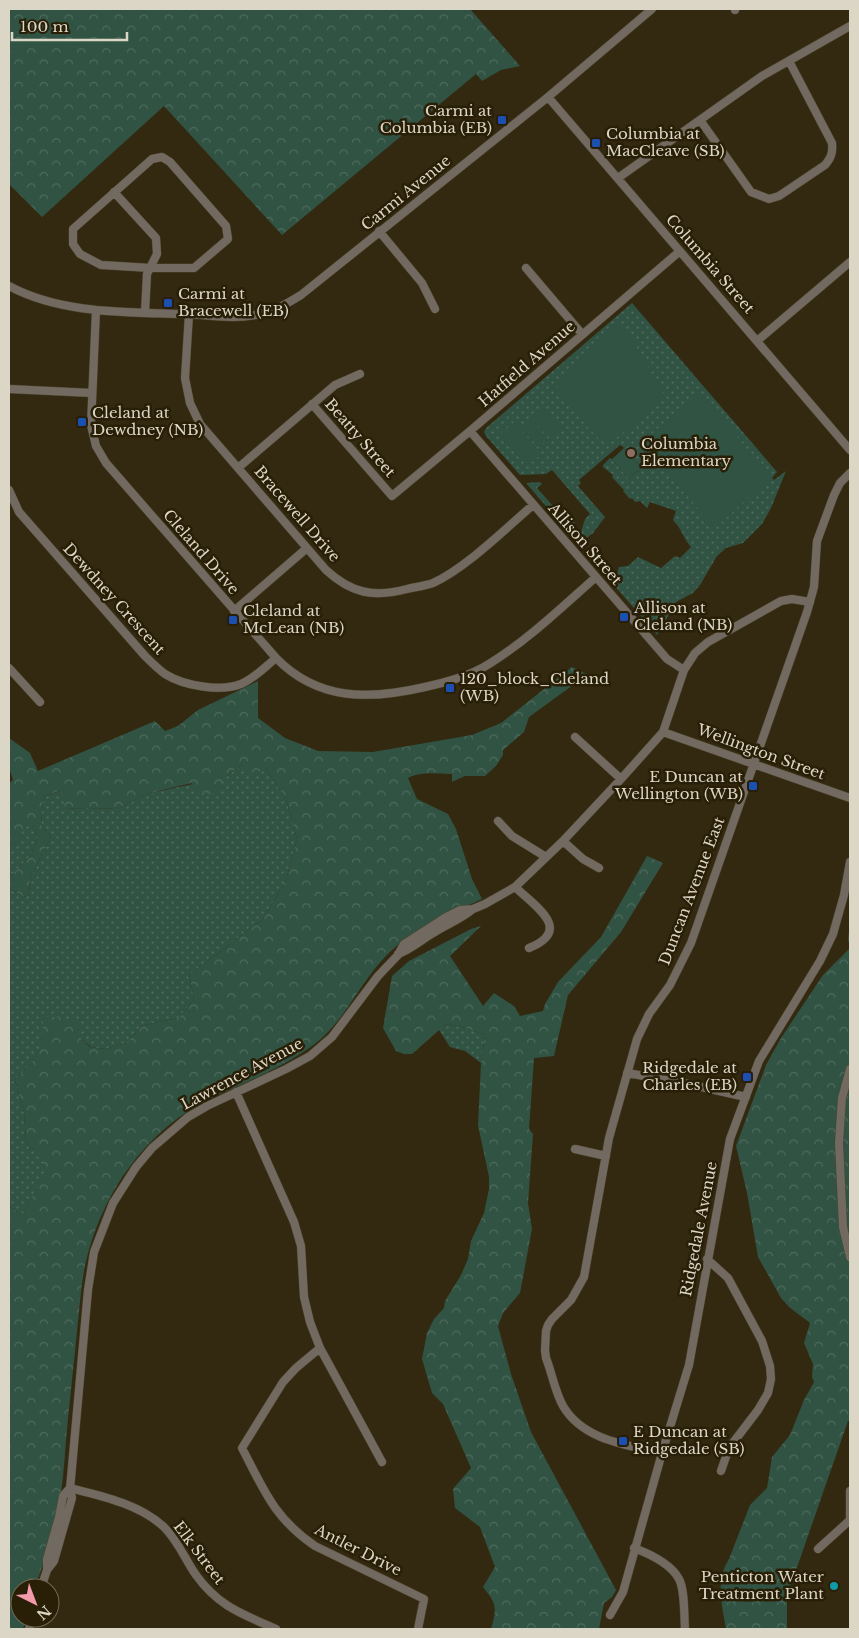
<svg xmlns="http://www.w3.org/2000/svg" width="859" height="1638" font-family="'Libre Baskerville',serif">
  <defs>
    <pattern id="grass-dots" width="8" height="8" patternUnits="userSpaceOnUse" patternTransform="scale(1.25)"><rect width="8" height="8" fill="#315343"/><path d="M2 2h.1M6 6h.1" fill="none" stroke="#4e6b5d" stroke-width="1.8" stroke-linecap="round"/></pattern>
    <pattern id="forest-crowns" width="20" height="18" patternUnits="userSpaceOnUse" patternTransform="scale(1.25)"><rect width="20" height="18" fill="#315343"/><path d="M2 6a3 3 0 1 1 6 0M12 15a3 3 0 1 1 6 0" fill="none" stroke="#4e6b5d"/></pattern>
  </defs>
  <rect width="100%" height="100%" fill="#332910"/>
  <!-- grass -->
  <path fill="url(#grass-dots)" d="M632,303L777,472L772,478L774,480L786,471L771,508L762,524L743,543L726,548L717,556L700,585L693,593L676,602L657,635L614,585L619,567L628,566L638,557L661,568L675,556L680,558L691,547C683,538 682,529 673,520L676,511L650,502L647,508L640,501L635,502L632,498L630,499L623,491L624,490L612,477L613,475L603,467V465L610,458L612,459L629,479L641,468L623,447L620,445L579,480L581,483L578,486L605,517L593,533L581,542L579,539L585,519L590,514L552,470L546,474L520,475L486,436L484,432L486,428Z
    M540,482L542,484L537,488L569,524L572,522H575L570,534L526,483Z
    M589,549L592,550L609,569L606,576L585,551Z
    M242,765L266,769L286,799L297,839L286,880L263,919L189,975L194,999L179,1018L144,1025L126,1043L105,1049L91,1047L81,1039L42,1038C40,1056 28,1068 15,1080L24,1112L26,1142L48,1167L23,1214L19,1213L9,1206V888L25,897L29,894L30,878L51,837L41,825L43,797L60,791L64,794V809L87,808L117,809L146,794L225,777Z
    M32,824L38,838L31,855L9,878V845L17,842L24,826Z
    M446,1024L466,1028L485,1035L481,1063L465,1051L450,1047L439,1030Z"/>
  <!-- forest -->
  <path fill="url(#forest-crowns)" d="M9,9H470L520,66L501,70L482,81L476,74L282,235L164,106L42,217L9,184Z
    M572,667L595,678L594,684L573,685L529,717L524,732L503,750V755L496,766L485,776H465L452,782V774C435,774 423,771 408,778L417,799L448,814L456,829L472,879L482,899C447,915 411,929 385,957C361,982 347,1015 322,1038C291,1065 239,1085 201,1103C144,1136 106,1189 88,1253C81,1278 80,1305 77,1331C74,1364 70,1396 67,1429C65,1450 64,1472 61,1493C57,1525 45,1557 35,1588H20V1618H26L23,1629H9V1206L19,1213L23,1214L47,1167L26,1142L24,1112L15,1080C39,1058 42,1049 43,1017H60L78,1023L81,1039L90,1047L105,1049L126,1043L144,1025L179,1018L194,999L189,975L263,919L286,880L297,839L286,799L266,769L250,775L242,765L225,777L219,792L198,797L194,790L192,783L146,794L117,809L87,808L64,809V794L59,791L43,797L41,825L51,837L30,878L29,894L25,897L9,888V878L31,855L38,838L32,825L25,826L17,842L9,845V783L13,780L9,767V738L30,753L38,771L155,721L165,731L178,726L198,710L258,681V718L285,738L318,751L373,752L472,735L501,723Z
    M647,856L663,863L621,932L568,995L554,1056L534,1058L529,1129L533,1134L528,1203L532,1229L520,1293L503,1313L498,1326L511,1374L531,1432L616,1590L612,1597L604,1603L599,1629H491C497,1608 497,1604 483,1587L495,1567L480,1527L455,1508L453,1489L471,1468L443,1404L432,1393L422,1359L427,1333L434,1319L444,1308L445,1301L461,1275L468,1259L471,1241L484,1213L489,1189V1177L478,1125L481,1063L485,1035L466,1028L446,1024L412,1054H404L396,1051L383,1028L392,976L409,961L471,929L481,926L450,956L483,1006L494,993L514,1006L520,1016L543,1011L545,1004L558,982L601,937Z
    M850,924V1421H848L787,1596V1629H726C722,1605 715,1581 729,1559L750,1505L767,1488L772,1457L790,1435L804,1400L814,1382L812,1377L813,1364L804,1343L810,1323L789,1307L781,1298L758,1257L747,1193L736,1146L766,1065L781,1038L823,975L850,948L848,939Z"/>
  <!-- garden -->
  <path fill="#315343" d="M613,325L621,327L632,339L666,398L615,439H599L554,391L598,338Z
    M700,393L771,477L715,528L641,443Z
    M543,407L561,428L551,436L533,415Z
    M530,418L548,439L538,447L520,426Z
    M514,422L542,454L527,466L500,434Z
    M624,448L641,468L629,479L612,459Z"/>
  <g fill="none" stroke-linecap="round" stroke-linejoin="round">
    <!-- minor casing -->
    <g stroke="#4e452d" stroke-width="9">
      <path id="minor" d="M735,10V9
        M548,97L850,450
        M700,120L751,192L769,199L779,196L825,165C831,158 833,153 832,143L789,61
        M162,157L170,162L226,226L228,239L194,268H151L101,265L80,254L73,244V229L152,159Z
        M618,178L762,76L850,26
        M114,192L156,238L157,254L147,274L145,312
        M379,231L422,283L435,309
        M526,268L582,334
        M9,286C61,314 126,312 184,314C209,315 235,320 260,314C275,311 288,303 301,295L548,97L652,9
        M96,310L91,425L96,446L106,463L276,658C318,701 369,700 425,687C447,682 470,676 489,664C528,640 562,607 596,577
        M189,314L185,378L190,403L200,424L326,570C351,593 373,598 407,589C415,587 425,586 433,583C466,568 505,529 533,505
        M757,341L850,262
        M9,389L92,393
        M312,404L392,496L470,431L680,251
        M470,431L667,659L684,670
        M238,468L335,385L360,374
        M9,490L19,512L145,656C151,662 158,669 165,674C184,686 221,692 241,684C255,678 265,667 276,658
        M234,611L307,548
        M9,668L40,702
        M663,732L850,798
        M575,737L621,779
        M498,821L512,836L546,857
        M563,841L583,859L599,868
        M515,887C535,906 574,930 529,948
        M398,954C412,949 422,939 435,932C448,924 461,919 473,909
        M850,1069L842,1098L839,1143L843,1227L850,1257
        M627,1073L679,1082L746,1097
        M236,1092L294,1222L301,1246L304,1297L310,1322L320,1348L382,1462
        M575,1149L606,1156
        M707,1259L728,1278L762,1341L770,1366L771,1379L768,1393L758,1410L729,1448L721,1471
        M320,1348L296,1368L283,1382L242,1448C264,1490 274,1518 315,1546L424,1599L418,1629
        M662,1453C626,1445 583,1440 563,1406C555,1392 552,1373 546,1358L545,1350L546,1331L548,1325L552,1319L571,1300L584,1277L609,1138L637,1039L649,1014L670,985L691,943L807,612L814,587L817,541L834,495L840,483L850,473
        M70,1488C102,1496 139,1504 164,1527C178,1541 185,1559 196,1575C218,1606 242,1614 276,1629
        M850,1491V1521
        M634,1548C650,1554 671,1564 679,1579C685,1590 684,1616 685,1629
        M818,1549L850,1520
        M47,1570L54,1561L72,1498L70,1488L71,1478L88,1290L94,1252L113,1203L136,1167L152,1148L188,1117L207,1106L286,1069L310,1056L332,1037L378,976L398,955L404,944L446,917L460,910L473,909L485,904L515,887L563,841L621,779L663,732L684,670L695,653L708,642L781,601L792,599L810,602
        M41,1588L47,1570V1559L59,1517L63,1496L70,1488
        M610,1615L623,1592L662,1453L689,1365L730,1139L759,1061L820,961L833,934L844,895L850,862
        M29,1629L32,1618"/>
    </g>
    <!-- minor -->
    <use href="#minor" stroke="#726a60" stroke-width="8"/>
  </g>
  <!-- markers -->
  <g fill="#1a4fb4" stroke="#291f06" stroke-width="2">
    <rect x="497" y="115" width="10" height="10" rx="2.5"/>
    <rect x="591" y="138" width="10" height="10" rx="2.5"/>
    <rect x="163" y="298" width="10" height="10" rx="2.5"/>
    <rect x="77" y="417" width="10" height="10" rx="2.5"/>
    <rect x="619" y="612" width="10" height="10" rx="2.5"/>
    <rect x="228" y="615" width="10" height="10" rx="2.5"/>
    <rect x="445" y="683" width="10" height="10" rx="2.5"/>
    <rect x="748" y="781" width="10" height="10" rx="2.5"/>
    <rect x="742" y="1072" width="10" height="10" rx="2.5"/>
    <rect x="618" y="1436" width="10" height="10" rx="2.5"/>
  </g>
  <circle fill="#8d6e63" stroke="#291f06" stroke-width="2" cx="631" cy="453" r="5"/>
  <circle fill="#0f9aa8" stroke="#291f06" stroke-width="2" cx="834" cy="1586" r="5"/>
  <g text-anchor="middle" stroke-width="5" stroke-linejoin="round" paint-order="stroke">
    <!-- poi labels -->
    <g font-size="15" fill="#dcd6c7" stroke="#291f06" text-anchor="start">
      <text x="492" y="116" text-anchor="end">Carmi at<tspan x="492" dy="17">Columbia (EB)</tspan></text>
      <text x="606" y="139">Columbia at<tspan x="606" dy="17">MacCleave (SB)</tspan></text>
      <text x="178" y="299">Carmi at<tspan x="178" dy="17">Bracewell (EB)</tspan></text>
      <text x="92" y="418">Cleland at<tspan x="92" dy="17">Dewdney (NB)</tspan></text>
      <text x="641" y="449">Columbia<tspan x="641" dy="17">Elementary</tspan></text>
      <text x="634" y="613">Allison at<tspan x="634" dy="17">Cleland (NB)</tspan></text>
      <text x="243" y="616">Cleland at<tspan x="243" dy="17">McLean (NB)</tspan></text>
      <text x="460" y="684">120_block_Cleland<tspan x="460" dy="17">(WB)</tspan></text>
      <text x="743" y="782" text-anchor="end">E Duncan at<tspan x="743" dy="17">Wellington (WB)</tspan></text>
      <text x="737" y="1073" text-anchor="end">Ridgedale at<tspan x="737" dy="17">Charles (EB)</tspan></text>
      <text x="633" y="1437">E Duncan at<tspan x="633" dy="17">Ridgedale (SB)</tspan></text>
      <text x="824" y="1582" text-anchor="end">Penticton Water<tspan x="824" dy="17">Treatment Plant</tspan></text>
    </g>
    <!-- street labels -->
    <g font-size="15" fill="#dcd6c7" stroke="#291f06">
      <text transform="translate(406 193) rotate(-39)" y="5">Carmi Avenue</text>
      <text transform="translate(710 264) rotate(49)" y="5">Columbia Street</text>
      <text transform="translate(527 364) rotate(-41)" y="5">Hatfield Avenue</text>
      <text transform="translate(360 438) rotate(49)" y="5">Beatty Street</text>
      <text transform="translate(297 514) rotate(49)" y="5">Bracewell Drive</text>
      <text transform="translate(585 544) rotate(49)" y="5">Allison Street</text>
      <text transform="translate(201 552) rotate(49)" y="5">Cleland Drive</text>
      <text transform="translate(114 599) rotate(48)" y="5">Dewdney Crescent</text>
      <text transform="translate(761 752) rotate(20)" y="5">Wellington Street</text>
      <text transform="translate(692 891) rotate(-69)" y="5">Duncan Avenue East</text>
      <text transform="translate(242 1074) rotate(-28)" y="5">Lawrence Avenue</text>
      <text transform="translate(699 1229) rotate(-79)" y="5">Ridgedale Avenue</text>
      <text transform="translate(358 1550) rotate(27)" y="5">Antler Drive</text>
      <text transform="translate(199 1553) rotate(53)" y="5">Elk Street</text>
    </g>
  </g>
  <!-- border -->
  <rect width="859" height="1638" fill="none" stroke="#dcd6c7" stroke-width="20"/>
  <!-- north arrow -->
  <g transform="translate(35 1603) rotate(138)"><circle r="24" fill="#291f06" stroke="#716853"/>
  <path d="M0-4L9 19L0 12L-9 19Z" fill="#f39aab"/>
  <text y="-8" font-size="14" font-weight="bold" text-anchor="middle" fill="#dcd6c7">N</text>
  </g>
  <!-- scale -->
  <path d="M12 32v8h115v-8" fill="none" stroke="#dcd6c7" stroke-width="2.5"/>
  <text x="20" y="32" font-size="15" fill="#dcd6c7" stroke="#291f06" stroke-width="4" paint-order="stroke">100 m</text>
</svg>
